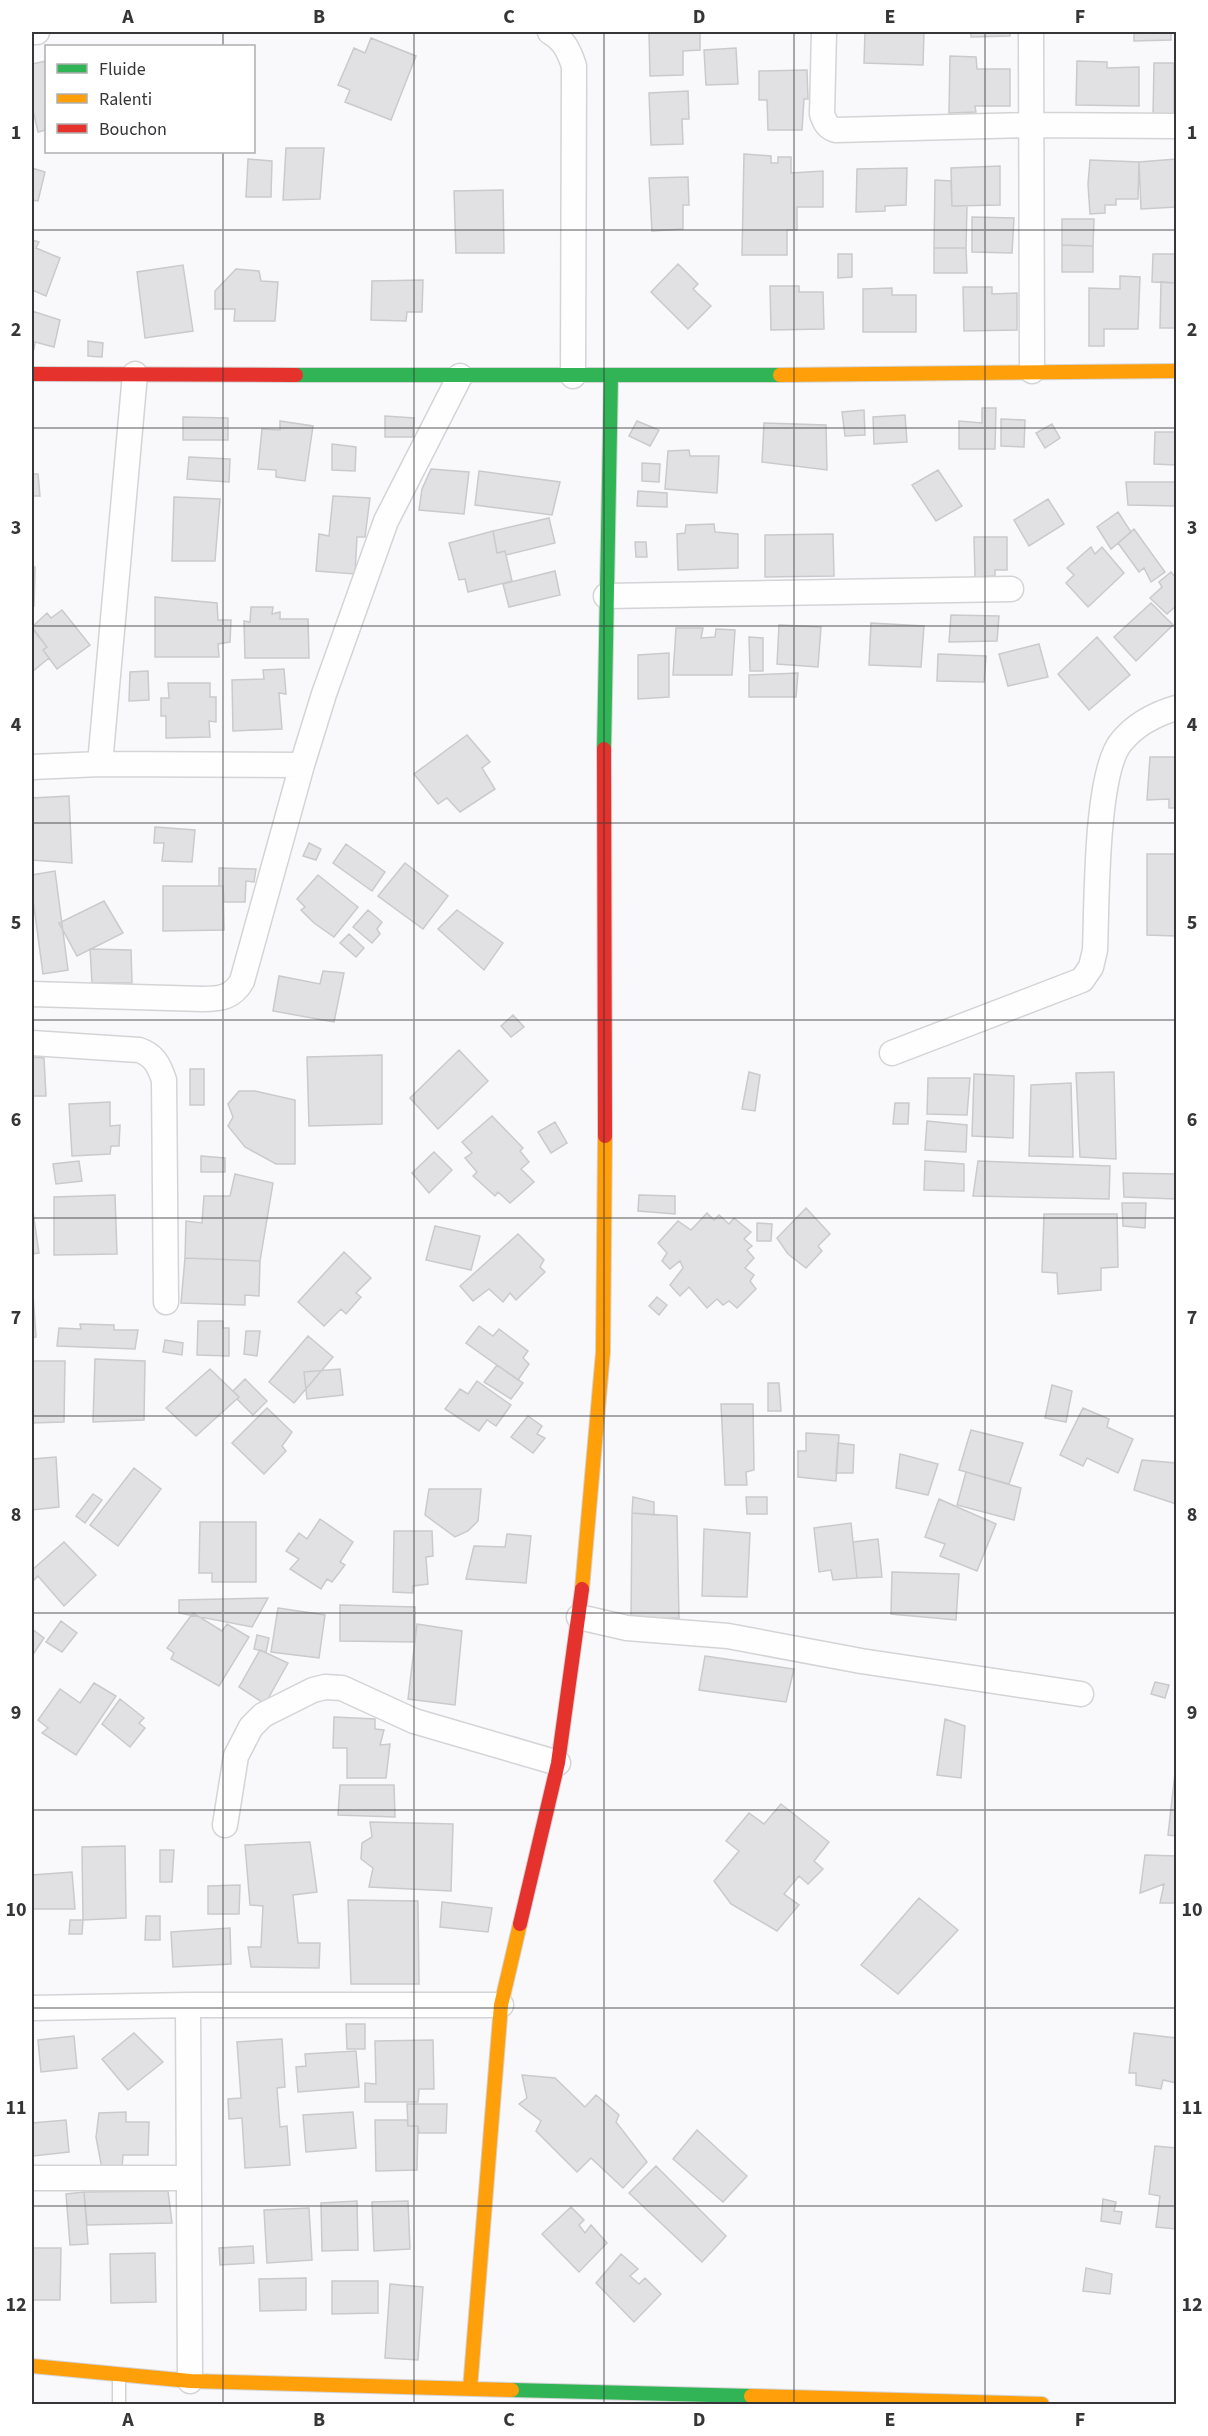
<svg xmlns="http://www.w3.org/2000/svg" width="1208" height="2436" font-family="'Source Sans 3',sans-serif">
  <rect width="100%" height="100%" fill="#f9f9fb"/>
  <!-- building -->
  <path fill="#e1e1e3" stroke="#cacacc" stroke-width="1.5" d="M649,32H700V50L683,51V75L650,76Z
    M865,32H924L923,65L864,63Z
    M971,32H1010V36L971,37Z
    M1134,32H1171V40L1134,41Z
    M371,38L416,56L391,120L345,102L350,90L338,85L354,48L365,53Z
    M736,48L738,84L706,85L704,50Z
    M950,56L976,57L977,69H1010V106H975L976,112L949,113Z
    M46,61V130L38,132L32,106V64Z
    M1077,61L1107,62V68L1139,67V106L1076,105Z
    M1154,63H1174V115H1153Z
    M807,70L808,99H804L802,130H768L767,100H759V71Z
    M688,91L689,119H682L683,144L651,145L649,93Z
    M286,148H324L320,199L283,200Z
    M744,154L771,156V163H778V157H791V173L823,171V207H797V230H787V255H742Z
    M248,159L272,161L271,197H246Z
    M1176,159V207L1141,209L1139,162Z
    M1090,160L1139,162L1138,199H1116V205H1105V213L1090,214L1088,184Z
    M1000,166V205L952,206L951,168Z
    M32,168L45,172L38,201L32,200Z
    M907,168L906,205L885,206V211L856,212L857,169Z
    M688,177L689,205H683V229L652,231L649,178Z
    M935,180L951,181L952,206H967L966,248H934Z
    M503,190L504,253H456L454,191Z
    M972,217L1014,218L1012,253L972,252Z
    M1062,219H1094L1093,246L1062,245Z
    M32,240L39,242L36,248L60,258L46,296L32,290Z
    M1062,245L1093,246V272H1062Z
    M934,248H966L967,273H934Z
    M838,254H852V277L838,278Z
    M1153,254H1176V283L1152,282Z
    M678,264L698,284L693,289L711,306L688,329L651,292Z
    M183,265L193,331L145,338L137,272Z
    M236,269L259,271L261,281L278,282L275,321H234L235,309H215V291Z
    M1120,276L1140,277L1138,329H1104V346H1089V288L1120,289Z
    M423,280L422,312H407L406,321L371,320L372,281Z
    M1161,282L1176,283V343L1175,328H1160Z
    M770,286H799V292H823L824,329L771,330Z
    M963,287H992V294L1017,293V330L964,331Z
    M892,288V295H916V332H863V289Z
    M32,311L60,320L54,347L35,342L34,349L32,348Z
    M88,341L103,343L102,357L88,356Z
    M982,408H996L995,449H959V421L982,423Z
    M864,410L865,435L845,436L842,412Z
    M905,415L907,442L874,444L873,417Z
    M385,416L414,418L413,437H385Z
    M183,417L228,418V440H183Z
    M1001,419L1025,420L1024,447L1001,446Z
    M1176,419V465L1154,464L1155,432H1175Z
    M280,421L313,426L305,481L276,477V470L258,469L262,429L280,430Z
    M637,421L659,430L650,446L629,436Z
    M764,423L826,425L827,470L762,462Z
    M1052,424L1060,438L1045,448L1036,433Z
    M332,444L356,447L355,471L332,470Z
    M689,450L690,456H719L717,493L665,489L668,451Z
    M189,457L230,459L229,482L187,479Z
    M642,463L660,464L659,482L642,481Z
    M431,469L469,472L464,514L419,510L422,489Z
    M938,470L962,506L936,521L912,485Z
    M479,471L560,482L552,515L475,505Z
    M32,474H38L40,496H32Z
    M1126,482H1176V506L1128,505Z
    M638,491L667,493V507L637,506Z
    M333,496L370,498L365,537H357L355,574L316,571L319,534L329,536Z
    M174,497L220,499L215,561H172Z
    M1048,499L1064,524L1029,546L1014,520Z
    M1118,512L1131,532L1111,549L1097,527Z
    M549,518L555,543L506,555L505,551L497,553L493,531Z
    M714,524L715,532L738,534V568L678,570L677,534L685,533L686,525Z
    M1134,529L1165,572L1151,582L1144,568L1139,572L1118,543Z
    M493,531L497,553L505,551L512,581L468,592L465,579L459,580L449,543Z
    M833,534L834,576L765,577V535Z
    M974,537H1007V570H995V576L975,577Z
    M635,542H646L647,557H636Z
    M1091,547L1095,554L1102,547L1124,573L1088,607L1066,583L1074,575L1067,568Z
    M32,566L35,567L34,606H32Z
    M555,571L560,595L509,607L503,584Z
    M1171,572L1176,578V606L1167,614L1150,598L1162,587L1159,582Z
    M155,597L217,603L218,620H231L230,642L218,644L219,657H155Z
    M1151,603L1173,625L1136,661L1114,637Z
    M251,607H273L272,614L280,612V619H308L309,658H245L244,621L250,622Z
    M62,610L90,645L57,669L43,650L47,647L32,627L47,613L51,618Z
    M951,615L999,616L997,641L949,642Z
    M871,623L924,626L921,667L869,665Z
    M779,625L821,627L818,667L777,664Z
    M32,628L47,647L43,650L49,658L32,672Z
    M676,628H703L701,638L715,637L716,629L735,630L732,675H673Z
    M749,637L763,638V671H750Z
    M1097,637L1130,675L1089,710L1058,674Z
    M1039,644L1048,677L1008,686L999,654Z
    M669,653V697L638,699V655Z
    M938,654L986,656L984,682L937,681Z
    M284,669L286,694L279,693L282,729L233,731L232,680L264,679L263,670Z
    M148,671L149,700L129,701L130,672Z
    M798,673L796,697H749V675Z
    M168,683H210V697H216V722L209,721L210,737L166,738V716H161V698H169Z
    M467,735L490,762L482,768L495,789L460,812L447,798L438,804L414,774Z
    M1150,757H1176V808H1169V799L1147,800Z
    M69,796L72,863L32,860V798Z
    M155,827L195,830L192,862L162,861L164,843H154Z
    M309,843L321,849L316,860L303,856Z
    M346,844L385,872L372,891L333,863Z
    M1147,854H1176V936L1147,935Z
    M405,863L448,896L423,929L378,896Z
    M219,868L256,869L254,882L246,881L245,902H224L223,886H219Z
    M55,871L68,970L43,974L32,892V875Z
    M318,875L358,907L334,937L314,923L301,910L305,907L297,899Z
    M163,886H223L224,930L163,931Z
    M104,901L123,933L77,956L59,923Z
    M368,910L382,922L377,929L380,934L372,943L353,927Z
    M457,910L503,943L484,970L438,929Z
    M349,934L364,948L356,957L340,943Z
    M90,949L131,950L132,983H92Z
    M323,971L344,973L334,1022L273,1011L279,976L320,984Z
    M513,1015L524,1027L511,1037L501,1026Z
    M459,1050L488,1081L438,1129L410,1098Z
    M382,1055V1124L309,1126L307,1057Z
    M32,1057L44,1058L46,1096H32Z
    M190,1069H204V1105H190Z
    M749,1072L760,1075L755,1111L742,1109Z
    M1114,1072L1116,1159L1080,1157L1076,1073Z
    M974,1074L1014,1076L1013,1138L972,1136Z
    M928,1078H970L967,1115L927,1114Z
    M1071,1083L1073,1157L1029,1156L1031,1085Z
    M239,1091H255L295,1100V1164H276L245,1147L228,1126L233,1117L228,1104Z
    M110,1102V1126L120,1125L119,1146H111L110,1154L72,1156L69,1104Z
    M895,1103H909L908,1124H893Z
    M492,1116L523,1148L520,1151L529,1162L521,1169L534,1182L510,1203L498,1192L495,1196L473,1176L477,1172L465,1158L472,1153L462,1142Z
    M927,1121L967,1125L966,1152L925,1150Z
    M555,1122L567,1143L551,1153L538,1132Z
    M434,1152L452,1170L429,1193L412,1173Z
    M201,1156L225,1158V1172H201Z
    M79,1161L82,1181L56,1184L53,1164Z
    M925,1161L964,1164V1191L924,1190Z
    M978,1161L1110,1166L1109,1199L973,1196Z
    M1123,1173L1176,1174V1199L1124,1197Z
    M235,1174L273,1183L260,1261L185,1258L186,1221L202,1223L204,1196H230Z
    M115,1195L117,1254L54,1255V1197Z
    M639,1195L675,1196V1214L638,1211Z
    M1122,1203H1146L1145,1228L1123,1226Z
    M32,1205L39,1253L32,1254Z
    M806,1208L830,1234L818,1246L822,1251L806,1268L788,1254L777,1238Z
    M707,1213L714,1220L719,1215L729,1224L734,1218L751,1232L744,1239L752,1246L747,1250L754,1258L745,1268L754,1275L750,1281L756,1289L737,1308L729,1301L723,1305L717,1299L707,1308L689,1287L680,1296L670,1285L683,1268L680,1261L670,1269L662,1261L667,1253L658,1243L678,1221L691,1230Z
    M1044,1214H1117L1118,1267L1101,1268V1290L1058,1294L1057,1273L1042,1272Z
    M757,1223L772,1224L771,1241H757Z
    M435,1226L480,1236L471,1270L426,1260Z
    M518,1234L544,1260L540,1267L545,1272L516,1300L510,1293L503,1302L489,1289L473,1301L460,1286Z
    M344,1252L371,1278L356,1293L361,1297L346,1314L341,1309L324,1326L298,1302Z
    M185,1258L260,1261L259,1296L245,1295V1305L181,1303Z
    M32,1281L36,1337L32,1338Z
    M657,1297L667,1305L659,1315L649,1306Z
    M198,1321H223V1328H229V1356L197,1355Z
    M80,1324L114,1325V1330H138L135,1349L57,1346L59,1328L81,1329Z
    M479,1326L493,1336L499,1329L528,1351L523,1358L529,1364L518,1380L466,1343Z
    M246,1331H260L257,1356L244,1354Z
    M308,1336L333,1357L294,1403L269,1382Z
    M165,1340L183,1343L182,1355L163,1352Z
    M95,1359L145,1361L144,1420L93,1422Z
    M32,1361H65L64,1422L32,1423Z
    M497,1365L523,1383L511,1399L484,1382Z
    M210,1369L239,1397L196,1436L166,1408Z
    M340,1369L343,1395L307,1399L304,1372Z
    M245,1379L267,1401L253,1415L237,1399L239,1397L233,1391Z
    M477,1381L511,1405L496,1426L487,1420L479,1431L445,1409L460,1389L468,1394Z
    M768,1383H779L781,1411H768Z
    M1052,1385L1072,1391L1066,1422L1045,1418Z
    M721,1404H753L754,1470L746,1472L747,1485H725Z
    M267,1408L292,1432L282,1446L286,1451L264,1474L232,1443Z
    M1083,1408L1109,1419L1107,1427L1133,1439L1118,1473L1087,1458L1083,1466L1060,1455Z
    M528,1416L542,1426L537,1434L545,1438L533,1453L511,1437Z
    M971,1430L1023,1443L1009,1484L959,1470Z
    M806,1433L839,1435L836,1481L798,1477V1451H806Z
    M838,1443L854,1445L853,1473H836Z
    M900,1454L938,1464L928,1495L896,1488Z
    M56,1457L59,1507L32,1510V1459Z
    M1142,1460L1176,1463V1504L1134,1490Z
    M134,1468L161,1489L118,1546L90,1525Z
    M966,1472L1021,1488L1014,1520L957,1505Z
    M429,1489H481L478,1521L468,1531L455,1537L425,1515Z
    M93,1494L102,1500L85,1523L76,1516Z
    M633,1497L654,1502V1515L632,1513Z
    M746,1497H767V1514H747Z
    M939,1499L996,1524L977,1571L940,1556L945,1544L925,1537Z
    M632,1513L677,1516L679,1618L631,1620Z
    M320,1519L353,1542L340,1562L345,1565L332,1582L327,1579L321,1589L290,1569L299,1559L286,1551L299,1533L307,1539Z
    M200,1522H256V1582H212V1573H199Z
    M851,1523L857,1578L833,1580L831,1570L819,1572L814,1528Z
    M704,1529L750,1533L747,1597L702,1596Z
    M394,1531H432L433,1556L426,1557L428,1584L413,1586V1593L393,1592Z
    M507,1534L531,1536L526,1583L466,1579L474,1546L505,1547Z
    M878,1539L882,1577L857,1578L853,1542Z
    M64,1542L96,1575L64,1606L38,1576L34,1580L32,1578V1570Z
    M892,1572L959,1574L956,1620L891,1614Z
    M268,1598L252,1627L179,1613V1600Z
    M340,1605L415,1607V1642L340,1641Z
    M278,1608L325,1615L319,1658L271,1652Z
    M193,1613L222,1631L227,1624L249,1637L219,1686L171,1659L174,1653L167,1648Z
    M61,1621L77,1633L62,1652L46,1642Z
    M417,1624L462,1631L455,1705L408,1699Z
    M32,1629L44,1638L32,1656Z
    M257,1635L269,1638L266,1652L254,1649Z
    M260,1650L288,1663L265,1704L239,1687Z
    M705,1656L794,1669L786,1702L699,1690Z
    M1155,1682L1169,1685L1165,1698L1151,1694Z
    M94,1683L116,1696L76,1755L42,1733L48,1728L38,1720L60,1689L80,1703Z
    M120,1699L144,1718L139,1723L145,1728L130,1747L102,1724Z
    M334,1717L375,1719V1729L384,1730L380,1745L390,1744L386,1778H347V1748H333Z
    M945,1719L965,1726L961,1778L937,1775Z
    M1175,1773H1176V1836L1168,1835Z
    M340,1785H394L395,1817L338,1815Z
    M781,1804L829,1842L814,1861L823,1869L808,1884L799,1876L784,1894L799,1905L777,1931L731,1904L714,1881L739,1851L726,1841L749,1813L764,1824Z
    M370,1822L453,1824L451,1891L369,1887L373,1868L361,1859L362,1843L372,1837Z
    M310,1842L317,1892L293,1895L298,1943H320L319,1968L251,1967L248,1947H261L263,1906L250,1905L245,1845Z
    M125,1846L126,1918L83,1920L82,1847Z
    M160,1850H174L172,1882H160Z
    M1145,1855L1176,1856V1903H1160L1164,1884L1140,1893Z
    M72,1872L75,1909H32V1875Z
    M240,1885L239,1914H208V1886Z
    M919,1898L958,1930L898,1994L861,1965Z
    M348,1900L418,1901L419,1984H351Z
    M442,1902L492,1908L488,1932L440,1927Z
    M146,1916H160V1940H145Z
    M70,1920H83L82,1934H69Z
    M230,1928L231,1964L173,1967L171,1932Z
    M346,2024H365V2049H347Z
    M134,2033L163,2062L128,2090L102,2059Z
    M1134,2033L1176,2038V2083L1163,2080L1161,2089L1136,2085V2073H1129Z
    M74,2036L77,2068L41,2072L38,2040Z
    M282,2039L285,2087L277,2088L280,2127L287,2126L290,2165L245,2168L242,2118L229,2119L228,2099L241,2098L237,2042Z
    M433,2040L434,2089H419L418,2102H365V2083L376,2084L375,2041Z
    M356,2051L359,2087L298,2092L296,2067L306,2066L305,2054Z
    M522,2075L555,2078L585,2107L596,2095L619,2115L616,2122L647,2162L623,2188L591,2158L577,2172L536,2131L541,2121L519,2104L527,2098Z
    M407,2104H447L446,2133H419L418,2126H408Z
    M126,2112V2122H149L148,2155H123L122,2168L102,2169L96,2137L99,2113Z
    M353,2112L356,2148L306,2152L303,2115Z
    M66,2120L69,2152L33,2156L32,2123Z
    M375,2120H407L408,2126H418L417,2170L376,2171Z
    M697,2130L747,2176L723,2202L673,2159Z
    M1155,2146L1176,2148V2229L1156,2227L1160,2196L1149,2194Z
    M656,2166L726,2236L702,2262L629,2193Z
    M168,2191L172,2223L87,2225L84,2192Z
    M84,2192L88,2244L70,2245L66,2194Z
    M1103,2199L1116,2202L1114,2211L1122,2212L1120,2224L1101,2221Z
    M357,2201L358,2250L322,2251L321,2203Z
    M408,2201L410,2249L374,2251L372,2202Z
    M571,2207L584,2220L579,2225L585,2233L591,2225L607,2243L579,2272L542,2234Z
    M309,2208L312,2260L267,2263L264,2210Z
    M253,2246L254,2263L220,2265L219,2248Z
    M32,2248H61L60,2300H32Z
    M155,2253L156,2302L111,2303L110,2254Z
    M621,2254L638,2269L630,2276L639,2284L645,2278L661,2294L634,2322L596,2283Z
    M1086,2268L1112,2274L1110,2294L1083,2291Z
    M306,2278V2310L260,2311L259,2279Z
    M332,2281H378V2313L332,2314Z
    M390,2284L423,2287L418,2360L385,2358Z"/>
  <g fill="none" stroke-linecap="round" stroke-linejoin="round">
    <!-- lane casing -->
    <g stroke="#d4d4d6" stroke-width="15">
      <path id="lane" d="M119,2376V2404"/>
    </g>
    <!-- street casing -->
    <g stroke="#d4d4d6" stroke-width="27">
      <path id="street" d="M32,32H37
        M550,32C564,40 569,51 574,66L573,376
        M824,32L822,114C825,122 827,128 836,130L1032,125L1176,126
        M1031,32L1032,371
        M606,596L1011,589
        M100,764L135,374
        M32,767L100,764L302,765
        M32,994L203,999C221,999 233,997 242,981L302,765L324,694L386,521L460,376
        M32,1043L139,1050C154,1055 159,1065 164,1080L166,1302
        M892,1053L1082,980L1091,967L1095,950C1097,906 1095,771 1122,741C1136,724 1156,714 1176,708
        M579,1617L627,1628L728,1636L861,1661L1081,1694
        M225,1825L236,1756L251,1727L263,1715L313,1690L325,1687L342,1688L414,1721L558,1763
        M188,2005L190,2381
        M32,2008L188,2005H501
        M32,2178H188"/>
    </g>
    <!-- fast casing -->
    <g stroke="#d4d4d6" stroke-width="16">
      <path id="fast" d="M296,375H780
        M604,749L611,376
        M512,2390L751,2396"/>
    </g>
    <!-- slow casing -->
    <g stroke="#d4d4d6" stroke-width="16">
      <path id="slow" d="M780,375L1176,371
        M582,1589L603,1352L605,1136
        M32,2366L190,2381L512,2390
        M470,2389L501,2005L520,1924
        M751,2396L1042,2404"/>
    </g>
    <!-- jam casing -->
    <g stroke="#d4d4d6" stroke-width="16">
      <path id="jam" d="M32,374L296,375
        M604,749L605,1136
        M520,1924L558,1763L582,1589"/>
    </g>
    <!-- lane -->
    <use href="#lane" stroke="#fefefe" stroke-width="12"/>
    <!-- street -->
    <use href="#street" stroke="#fefefe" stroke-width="24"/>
    <!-- fast -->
    <use href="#fast" stroke="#30b455" stroke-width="14"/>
    <!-- slow -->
    <use href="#slow" stroke="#ff9f0a" stroke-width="14"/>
    <!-- jam -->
    <use href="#jam" stroke="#e5322d" stroke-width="14"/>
  </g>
  <!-- grid -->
  <path fill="none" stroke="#363638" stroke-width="1.5" stroke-opacity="0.55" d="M223,32V46M414,32V2404M604,32V2404M794,32V2404M985,32V2404M223,152V2404M32,230H1176M32,428H1176M32,626H1176M32,823H1176M32,1020H1176M32,1218H1176M32,1416H1176M32,1613H1176M32,1810H1176M32,2008H1176M32,2206H1176"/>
  <!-- border -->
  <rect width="1208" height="2436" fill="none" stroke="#ffffff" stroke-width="66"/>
  <!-- legend -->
  <rect x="45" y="45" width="210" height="108" fill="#ffffff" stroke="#afafaf" stroke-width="1.5"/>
  <rect x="57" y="64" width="30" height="9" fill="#30b455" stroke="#afafaf" stroke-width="1.5"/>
  <text x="99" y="75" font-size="18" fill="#363638">Fluide</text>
  <rect x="57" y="94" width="30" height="9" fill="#ff9f0a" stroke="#afafaf" stroke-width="1.5"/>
  <text x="99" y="105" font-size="18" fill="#363638">Ralenti</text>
  <rect x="57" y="124" width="30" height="9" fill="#e5322d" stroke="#afafaf" stroke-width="1.5"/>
  <text x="99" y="135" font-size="18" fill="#363638">Bouchon</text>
  <rect x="33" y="33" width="1142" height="2370" fill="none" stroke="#363638" stroke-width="2"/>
  <g font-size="20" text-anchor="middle" font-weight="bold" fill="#363638">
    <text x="128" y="23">A</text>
    <text x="319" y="23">B</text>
    <text x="509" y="23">C</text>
    <text x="699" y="23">D</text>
    <text x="890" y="23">E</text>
    <text x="1080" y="23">F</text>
    <text x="16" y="139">1</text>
    <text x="1192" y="139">1</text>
    <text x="16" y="336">2</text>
    <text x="1192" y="336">2</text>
    <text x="16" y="534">3</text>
    <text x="1192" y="534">3</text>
    <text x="16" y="731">4</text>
    <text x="1192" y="731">4</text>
    <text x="16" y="929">5</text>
    <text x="1192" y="929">5</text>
    <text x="16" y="1126">6</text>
    <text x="1192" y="1126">6</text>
    <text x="16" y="1324">7</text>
    <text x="1192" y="1324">7</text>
    <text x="16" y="1521">8</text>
    <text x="1192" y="1521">8</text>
    <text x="16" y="1719">9</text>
    <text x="1192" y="1719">9</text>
    <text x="16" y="1916">10</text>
    <text x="1192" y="1916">10</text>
    <text x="16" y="2114">11</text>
    <text x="1192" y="2114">11</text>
    <text x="16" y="2311">12</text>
    <text x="1192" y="2311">12</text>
    <text x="128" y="2426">A</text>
    <text x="319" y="2426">B</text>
    <text x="509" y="2426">C</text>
    <text x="699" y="2426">D</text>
    <text x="890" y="2426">E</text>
    <text x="1080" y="2426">F</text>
  </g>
</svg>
